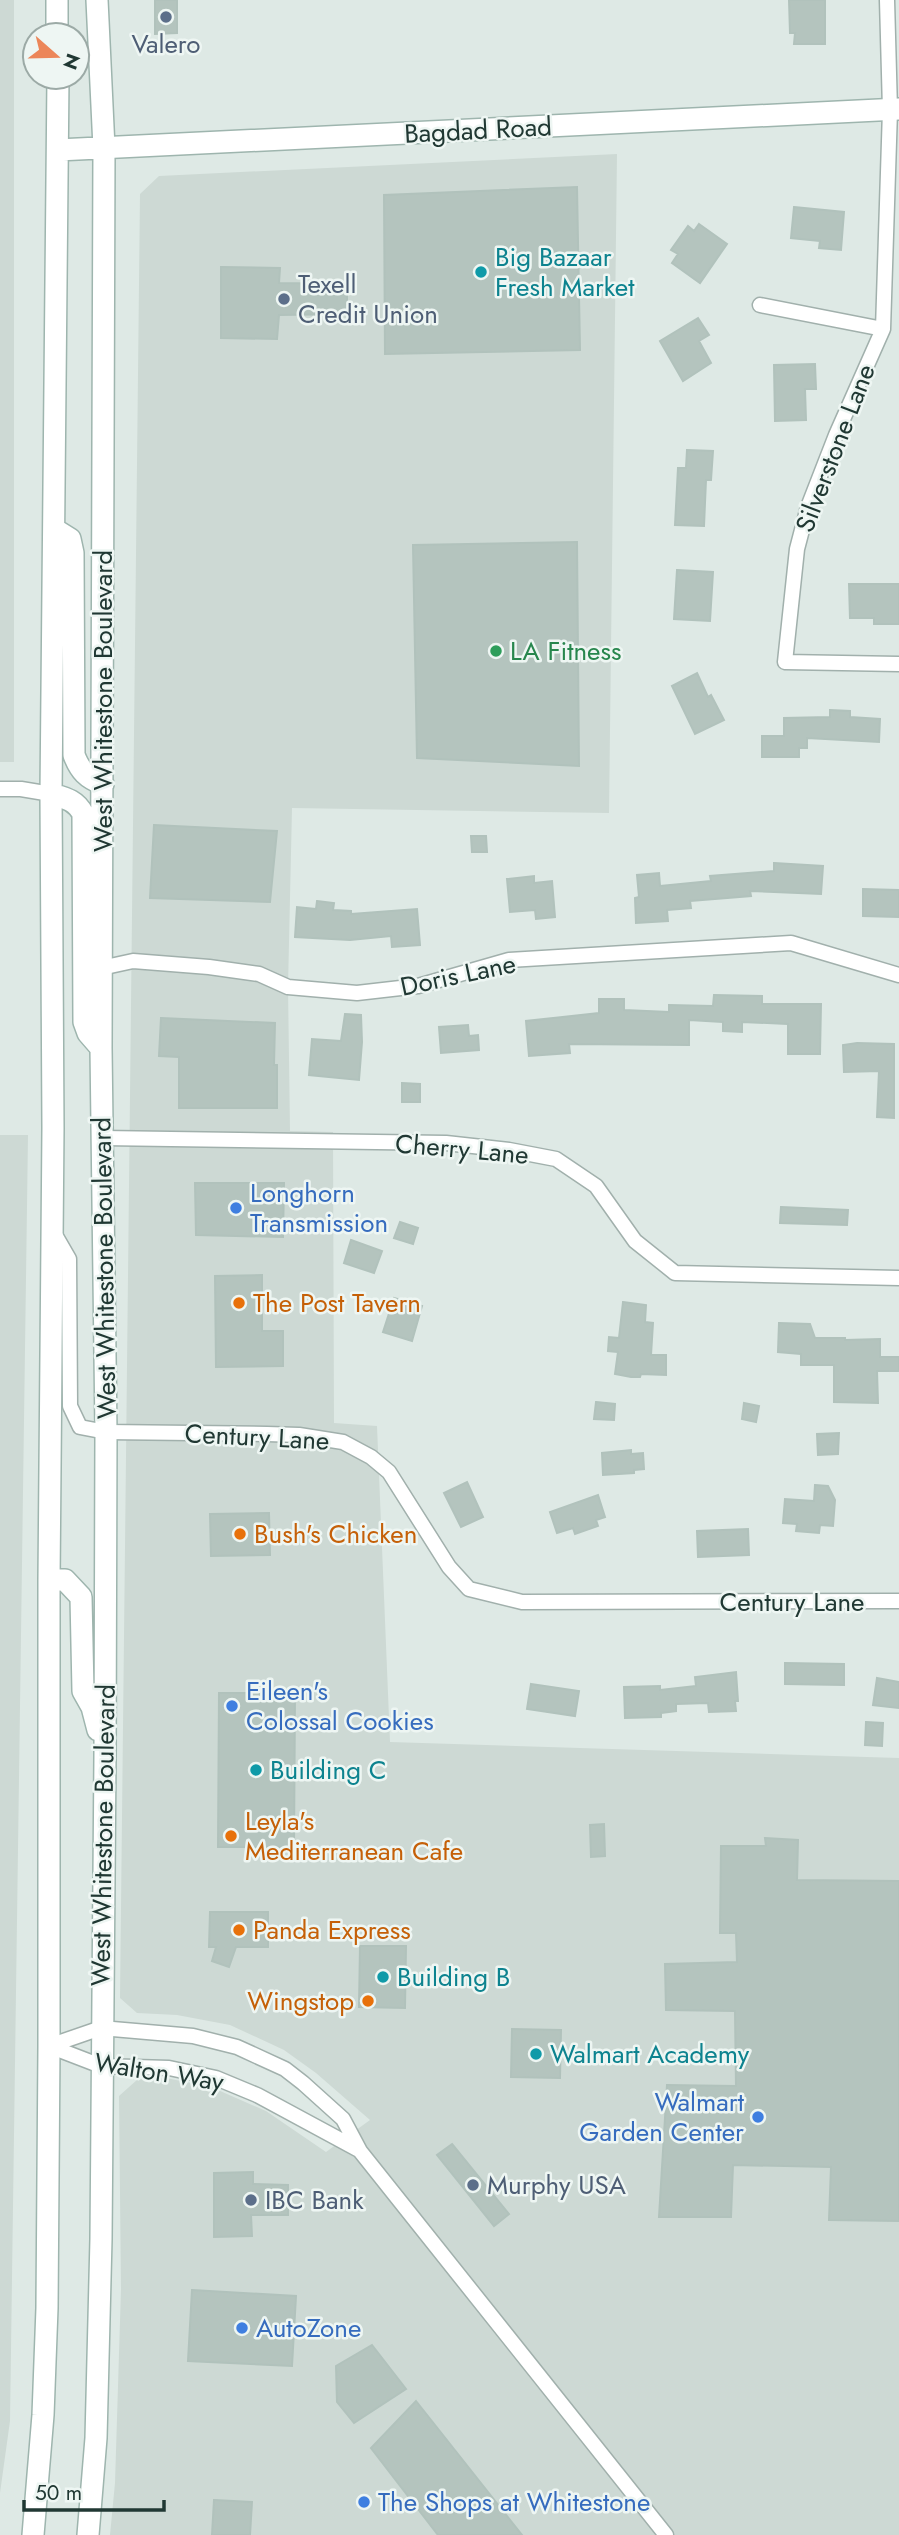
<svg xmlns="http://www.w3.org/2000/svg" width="899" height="2535" font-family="Jost,sans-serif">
  <rect width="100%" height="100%" fill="#dee9e5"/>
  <!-- built -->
  <path fill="#cdd9d4" d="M0,0H14V762H0Z
    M617,154L609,813L292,808L288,987L290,1131L333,1132L334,1423L377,1426L390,1742L899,1758V2535H110L115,2483L121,2289L119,2096L138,2079L166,2078L211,2087L266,2111L326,2152L370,2120L316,2073L284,2050L230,2025L177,2015L137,2013L120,1998L140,194L159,176Z
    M0,1135H28L10,2421L0,2493Z"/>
  <!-- building -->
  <path fill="#b4c4be" stroke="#b1c2bc" stroke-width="2" d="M155,0H177V33L155,34Z
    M789,0H825V44H794L795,33H790Z
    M577,187L580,350L385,354L384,195Z
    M794,207L844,212L841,250L819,248L820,241L791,238Z
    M699,224L727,244L700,283L672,263L678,254L671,250L688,226L694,231Z
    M221,267L280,268L279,283L347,284V314L279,315L277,339L221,338Z
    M698,318L709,335L699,341L711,363L683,381L660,341Z
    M815,364L816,389H805L806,420L775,421L774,365Z
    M687,450L713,451L711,480H706L704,526L675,525L678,468H686Z
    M577,542L579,766L417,758L413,545Z
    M677,570L713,572L710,621L674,619Z
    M849,584H899V624H874V618H850Z
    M697,673L708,697L711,695L724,720L695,734L672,686Z
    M830,710L850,711V717L880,719L879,742L807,738V748H799V757H762V736H784V718L830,717Z
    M154,825L277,831L270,902L150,898Z
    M471,836H486L487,852H472Z
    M774,863L823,866L821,894L750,891L751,896L690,901L691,908L667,910L668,921L636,923L635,898L639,897L637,875L659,873L660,886L711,881L710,876L774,871Z
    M534,876V883L552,881L555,917L536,919L535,910L510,912L507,879Z
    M863,889L899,890V917L863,916Z
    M317,901L334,903L333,910L351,911V914L417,909L420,945L392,947L391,936L350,940L295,937L297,907L316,909Z
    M714,995L762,996V1004H821L820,1054H788V1024L742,1022V1032L723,1031V1022L689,1020V1045L569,1044L570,1053L529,1056L526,1021L599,1013V999H624V1010L669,1012V1005L713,1006Z
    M345,1014L361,1015L362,1042L359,1080L309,1075L312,1039L341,1041Z
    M161,1018L275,1023L274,1065H277V1108H179V1057L159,1056Z
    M468,1025L469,1036L478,1035L479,1050L441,1053L439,1027Z
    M857,1043L894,1044V1118L877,1117L879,1071L844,1072L843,1045Z
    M402,1083L420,1084V1102H402Z
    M195,1183H284L283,1237L196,1235Z
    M781,1207L848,1210L847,1225L780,1223Z
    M400,1222L418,1228L413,1244L394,1238Z
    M351,1240L382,1251L374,1273L344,1263Z
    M262,1275V1331H283V1366L216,1367L215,1276Z
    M394,1298L422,1306L412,1341L383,1332Z
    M623,1302L646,1305L645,1322L653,1323L651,1355H666V1375L641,1374L640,1377H631L615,1374L618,1352L608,1351L609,1337L619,1338Z
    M779,1323L810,1324L815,1338H845V1340L880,1339V1357H899V1371H877L878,1403L834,1402V1365H801V1354L778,1352Z
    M596,1402L615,1404L614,1420L594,1419Z
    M744,1403L759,1406L756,1422L742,1419Z
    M839,1433L838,1454L818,1455L817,1434Z
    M631,1450V1454L643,1453L644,1469L634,1470V1473L603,1475L602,1453Z
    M467,1482L483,1517L461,1527L444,1493Z
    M815,1485L828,1486L835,1500L833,1526L820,1525L819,1533L796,1531L797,1524L783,1523L785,1499L814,1501Z
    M598,1495L605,1517L596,1520L598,1526L575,1534L573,1528L557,1533L550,1512Z
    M269,1513L270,1555L211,1556L210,1514Z
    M748,1529L749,1555L698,1557L697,1531Z
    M785,1663L844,1664V1685L785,1684Z
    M736,1672L738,1701H735L736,1711L709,1712L708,1703L676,1704V1711L661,1713V1717L625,1718L624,1687L660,1686V1690L696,1686L695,1677Z
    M877,1678L899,1682V1708L873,1705Z
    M531,1684L579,1691L575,1716L527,1709Z
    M219,1693H295L294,1847H218Z
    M866,1722L883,1723L882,1746L865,1745Z
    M604,1824L605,1856L591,1857L590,1825Z
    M765,1838L798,1840L797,1880L899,1881V2221L829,2220L831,2167L733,2165L731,2217H659L667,2085L736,2086L735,2011L666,2010L665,1964L737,1962L736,1933H720L721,1846H766Z
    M210,1912H268V1947H236L229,1967L212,1961L216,1947H209Z
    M360,1946H406L405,2008L359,2007Z
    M512,2029L561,2030L560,2078L511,2077Z
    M452,2144L509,2214L494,2226L437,2155Z
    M253,2172V2184L288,2185V2215H251L252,2236L214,2237V2173Z
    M192,2290L296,2296L292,2366L188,2361Z
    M372,2345L406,2389L354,2423L337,2402L336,2366Z
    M416,2401L522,2535H438L371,2448Z
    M214,2500L252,2502L250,2535H212Z"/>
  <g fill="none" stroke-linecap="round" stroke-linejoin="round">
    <!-- minor casing -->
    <g stroke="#a1b0ac" stroke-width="17">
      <path id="minor" d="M887,0L890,110L883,329L836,435L808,507L797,549L785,662L899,664
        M760,305L883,329
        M0,789H21L51,794
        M101,968L133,961L209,967L259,974L288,987L357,993L418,986L509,960L791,943L899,975
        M103,1138L446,1143L509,1150L556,1159L596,1186L635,1241L675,1273L899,1278
        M54,1233L69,1259L70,1406L80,1427L106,1432L267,1434L299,1435L343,1442L371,1457L389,1472L449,1567L469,1589L522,1602L899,1601
        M49,2046L101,2028L193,2036L237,2047L285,2069L303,2083L343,2119L360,2151L666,2535
        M49,2046L101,2066L169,2068L216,2078L257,2095L359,2150"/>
    </g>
    <!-- secondary casing -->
    <g stroke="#9eb5ae" stroke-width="24">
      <path id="secondary" d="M57,0V35
        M58,150L899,109
        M54,529L70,539L73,553L74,755C80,771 87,778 103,784
        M51,794C65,798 76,800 83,814L84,1022L88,1033L101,1048
        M49,1580H65L81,1597L83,1691L92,1707L98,1730
        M33,2535L43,2415L47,2308L49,2046V1580L53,1128L51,794L58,77
        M88,2535L96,2438L101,2239L105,1756L106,1432L101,1048L104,148L97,0"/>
    </g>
    <!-- minor -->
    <use href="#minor" stroke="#fff" stroke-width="14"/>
    <!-- secondary -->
    <use href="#secondary" stroke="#fff" stroke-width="21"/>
  </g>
  <!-- markers -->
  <g fill="#5c6f8a" stroke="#eef6f3" stroke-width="2.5">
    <circle cx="166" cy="17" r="7"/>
    <circle cx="284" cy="299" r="7"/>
    <circle cx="473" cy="2185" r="7"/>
    <circle cx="251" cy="2200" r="7"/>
  </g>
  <g fill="#0f9aa8" stroke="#eef6f3" stroke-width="2.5">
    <circle cx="481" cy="272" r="7"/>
    <circle cx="256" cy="1770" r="7"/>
    <circle cx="383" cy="1977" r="7"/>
    <circle cx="536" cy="2054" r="7"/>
  </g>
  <circle fill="#2e9e5b" stroke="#eef6f3" stroke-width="2.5" cx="496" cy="651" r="7"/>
  <g fill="#3f7fe0" stroke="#eef6f3" stroke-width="2.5">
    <circle cx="236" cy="1208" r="7"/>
    <circle cx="232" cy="1706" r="7"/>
    <circle cx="758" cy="2117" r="7"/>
    <circle cx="242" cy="2328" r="7"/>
    <circle cx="364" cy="2502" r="7"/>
  </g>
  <g fill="#e8710a" stroke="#eef6f3" stroke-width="2.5">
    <circle cx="239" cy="1303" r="7"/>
    <circle cx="240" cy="1534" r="7"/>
    <circle cx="231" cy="1836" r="7"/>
    <circle cx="239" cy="1930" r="7"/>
    <circle cx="368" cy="2001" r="7"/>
  </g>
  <g text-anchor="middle" stroke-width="5" stroke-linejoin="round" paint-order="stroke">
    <!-- service labels -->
    <g font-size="26" fill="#4e5e75" stroke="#eef6f3" text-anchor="start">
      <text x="166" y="53" text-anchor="middle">Valero</text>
      <text x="298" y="293">Texell<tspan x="298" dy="30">Credit Union</tspan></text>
      <text x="487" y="2194">Murphy USA</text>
      <text x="265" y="2209">IBC Bank</text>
    </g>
    <!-- street labels -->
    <g font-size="26" fill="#203833" stroke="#eef6f3">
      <text transform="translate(478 130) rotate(-3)" y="9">Bagdad Road</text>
      <text transform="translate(835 448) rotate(-69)" y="9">Silverstone Lane</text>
      <text transform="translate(103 701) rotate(-90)" y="9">West Whitestone Boulevard</text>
      <text transform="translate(458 975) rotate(-12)" y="9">Doris Lane</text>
      <text transform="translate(462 1149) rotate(5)" y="9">Cherry Lane</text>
      <text transform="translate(104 1268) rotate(-91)" y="9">West Whitestone Boulevard</text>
      <text transform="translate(257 1437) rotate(3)" y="9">Century Lane</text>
      <text x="792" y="1611">Century Lane</text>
      <text transform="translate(103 1835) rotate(-89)" y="9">West Whitestone Boulevard</text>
      <text transform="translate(159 2072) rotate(9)" y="9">Walton Way</text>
    </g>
    <!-- culture labels -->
    <g font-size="26" fill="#0d838f" stroke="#eef6f3" text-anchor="start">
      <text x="495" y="266">Big Bazaar<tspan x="495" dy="30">Fresh Market</tspan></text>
      <text x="270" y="1779">Building C</text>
      <text x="397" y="1986">Building B</text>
      <text x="550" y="2063">Walmart Academy</text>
    </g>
    <!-- leisure labels -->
    <g font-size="26" fill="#27864d" stroke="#eef6f3" text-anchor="start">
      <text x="510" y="660">LA Fitness</text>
    </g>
    <!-- shop labels -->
    <g font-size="26" fill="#366cbe" stroke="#eef6f3" text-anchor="start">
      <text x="250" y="1202">Longhorn<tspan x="250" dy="30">Transmission</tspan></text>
      <text x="246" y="1700">Eileen's<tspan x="246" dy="30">Colossal Cookies</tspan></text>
      <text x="744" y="2111" text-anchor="end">Walmart<tspan x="744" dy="30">Garden Center</tspan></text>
      <text x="256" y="2337">AutoZone</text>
      <text x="378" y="2511">The Shops at Whitestone</text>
    </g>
    <!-- food labels -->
    <g font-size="26" fill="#c56008" stroke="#eef6f3" text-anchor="start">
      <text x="253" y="1312">The Post Tavern</text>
      <text x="254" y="1543">Bush's Chicken</text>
      <text x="245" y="1830">Leyla's<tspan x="245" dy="30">Mediterranean Cafe</tspan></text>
      <text x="253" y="1939">Panda Express</text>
      <text x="354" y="2010" text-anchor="end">Wingstop</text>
    </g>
  </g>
  <!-- north arrow -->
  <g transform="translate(56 56) rotate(110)"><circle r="33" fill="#eef6f3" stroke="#9caaa6" stroke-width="2"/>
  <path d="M0-5L12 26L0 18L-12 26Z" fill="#ec8659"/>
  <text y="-10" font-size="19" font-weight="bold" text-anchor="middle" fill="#203833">N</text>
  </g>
  <!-- scale -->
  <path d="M24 2500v10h140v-10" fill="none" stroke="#203833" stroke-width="3.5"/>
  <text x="35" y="2500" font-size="21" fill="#203833" stroke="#eef6f3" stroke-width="5" paint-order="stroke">50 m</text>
</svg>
